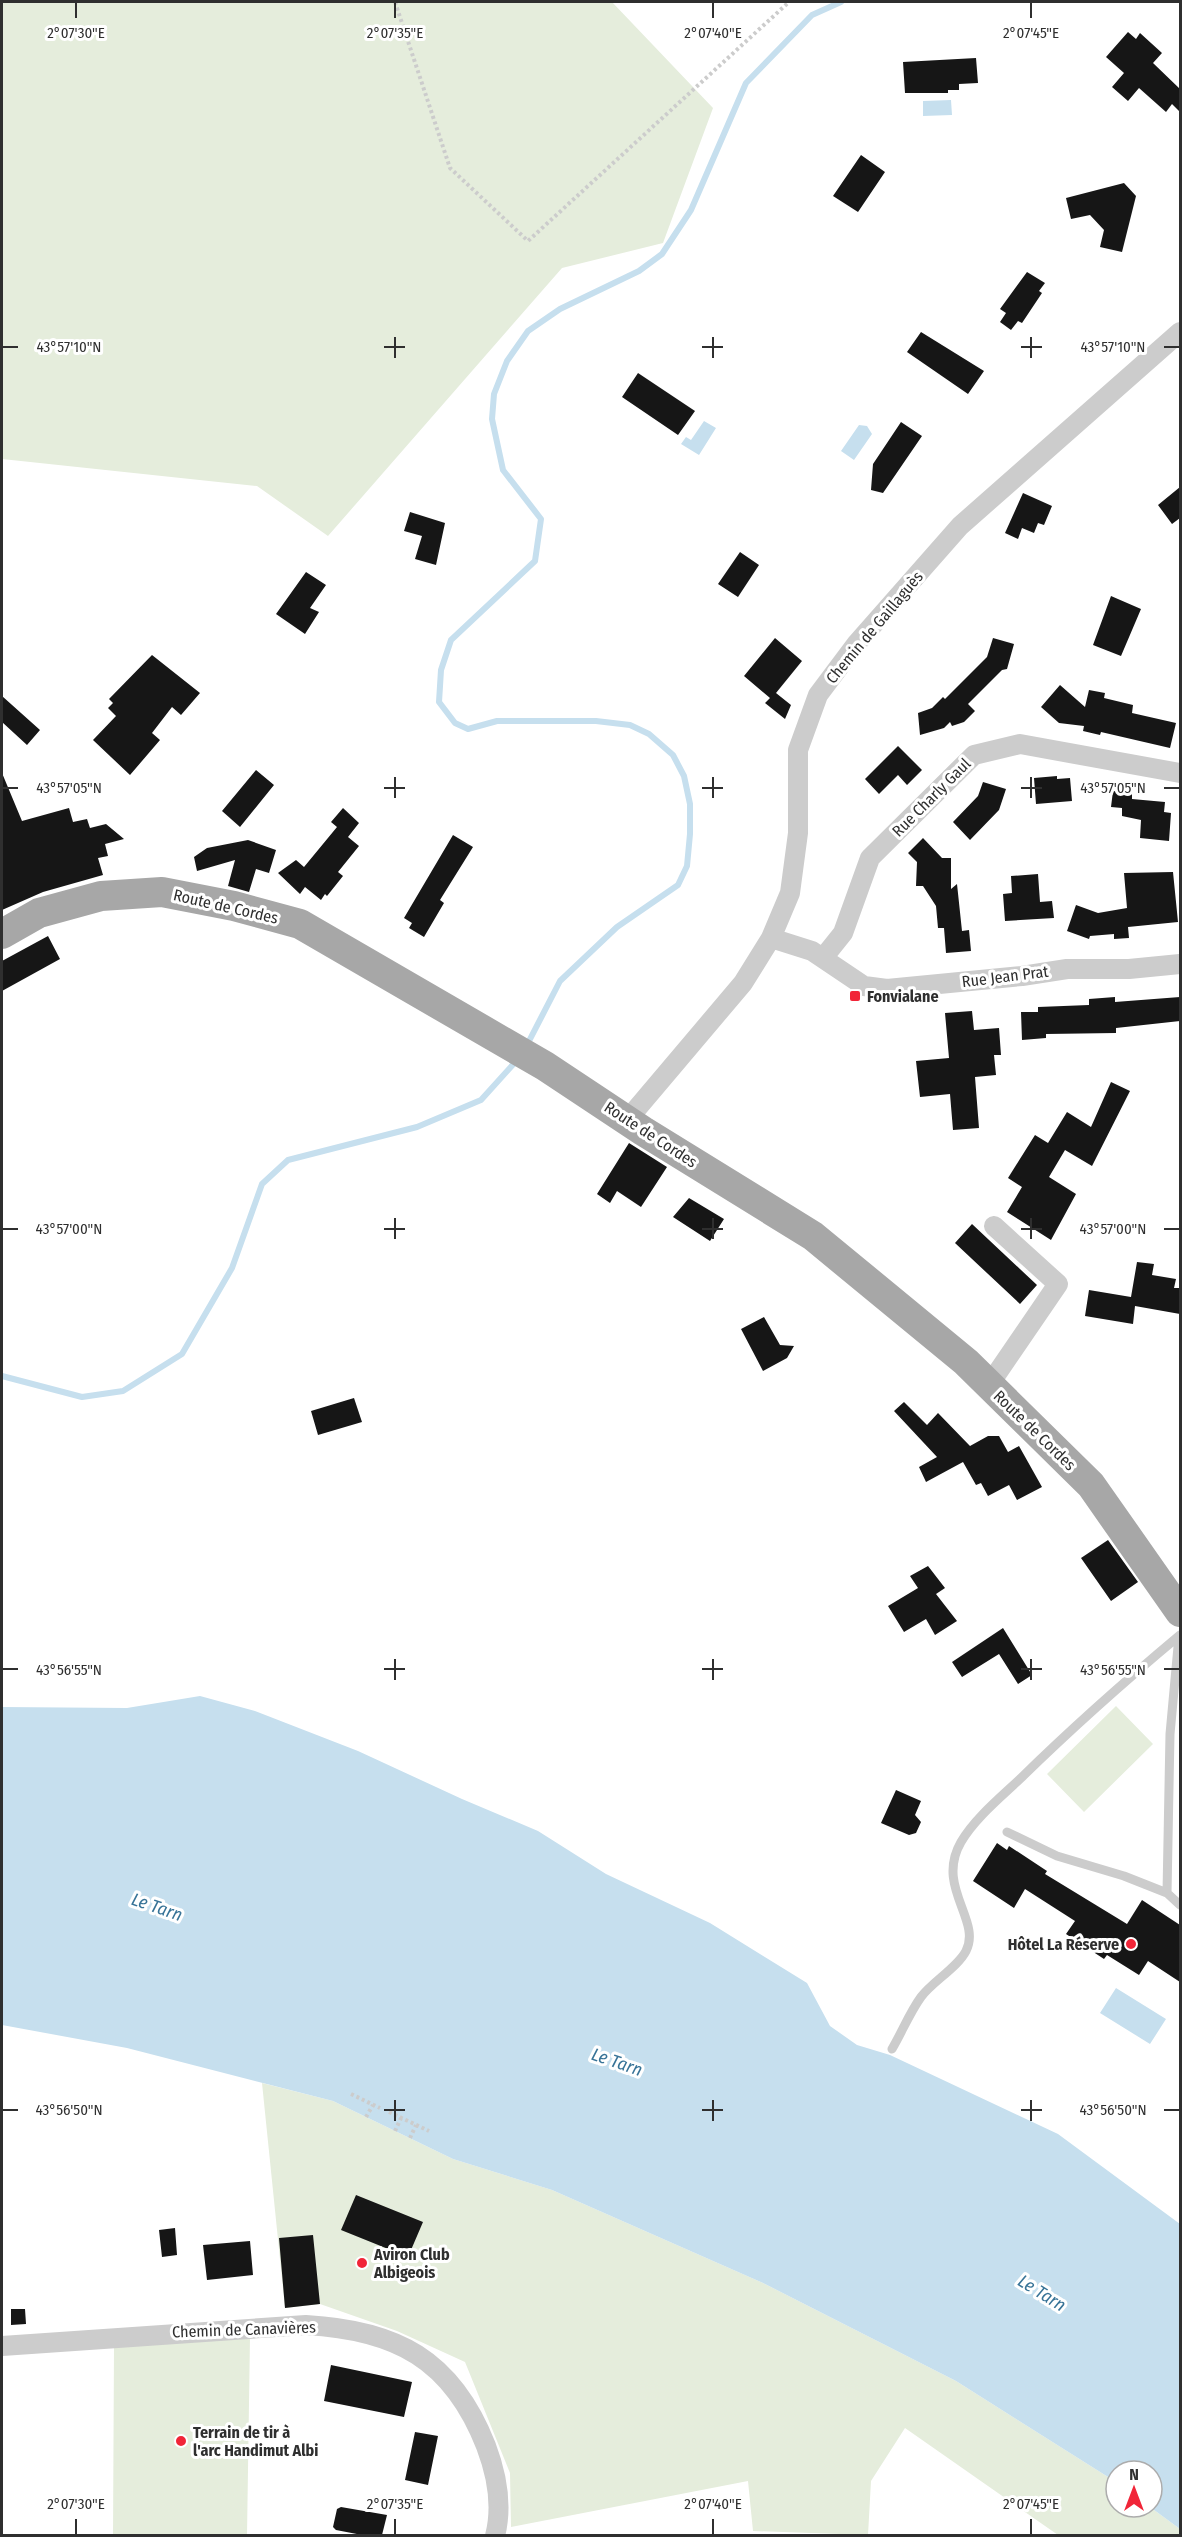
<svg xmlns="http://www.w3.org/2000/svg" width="1182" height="2537" font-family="'Fira Sans Condensed',sans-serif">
  <rect width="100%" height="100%" fill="#fff"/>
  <!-- green -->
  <path fill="#e5eddc" d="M2,2H612L713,108L663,243L562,268L328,536L257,486L2,459Z
    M1116,1706L1153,1744L1084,1812L1047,1774Z
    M262,2083L333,2101L453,2159L552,2190L763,2283L956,2381L1116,2482V2507H1150L1180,2529V2535H1058L905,2428L871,2481L868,2535L753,2531L748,2481L511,2527L510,2473L465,2362L397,2331L320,2304L285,2308Z
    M250,2337L247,2535L113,2536L114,2346Z"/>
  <!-- water -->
  <path fill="#c6dfee" d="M951,100L952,115L923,116V101Z
    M704,421L716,428L699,455L681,444L686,437L691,440Z
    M859,425L867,426L872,434L854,460L841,451Z
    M200,1696L255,1711L358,1751L462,1799L538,1831L606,1874L710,1923L807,1983L830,2026L857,2045L890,2055L1058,2134L1180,2224V2529L1150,2507L1152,2471H1116V2482L956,2381L763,2283L552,2190L453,2159L333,2101L127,2048L2,2025V1707L127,1708Z
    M1116,1988L1166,2019L1150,2044L1100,2013Z"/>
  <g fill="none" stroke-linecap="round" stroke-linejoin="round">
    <!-- stream -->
    <path stroke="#c6dfee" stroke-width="6" d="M527,1045L560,981L617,927L678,885L687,866L690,834V804L684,776L673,755L649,734L630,725L596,721H497L468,729L455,723L439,702L441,670L451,640L535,561L541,519L503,470L492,419L494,394L507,361L528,331L560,309L639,271L662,254L691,210L746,83L812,15L841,2
      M2,1376L82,1397L123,1391L182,1354L232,1268L262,1184L288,1160L417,1127L481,1100L518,1059"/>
  </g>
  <!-- building -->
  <path fill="#161616" d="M1128,32L1136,39L1140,33L1162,53L1153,63L1180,89V112L1172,104L1166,112L1139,88L1128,101L1112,87L1124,73L1106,57Z
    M976,58L978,83L959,84V90H948V93H905L903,62Z
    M861,155L885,172L858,212L833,196Z
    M1124,183L1136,196L1122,252L1100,247L1104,230L1090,215L1071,219L1066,198Z
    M1027,272L1045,283L1039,291L1042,293L1022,323L1018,321L1011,330L1000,322L1006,313L1000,309Z
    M921,332L984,371L968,394L907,352Z
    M638,373L695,411L678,435L622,397Z
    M901,422L922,436L883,493L871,490L873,464Z
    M1180,487V518L1172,524L1158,505Z
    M1023,493L1052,506L1044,525L1038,523L1034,533L1022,528L1018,539L1005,533Z
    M410,512L445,523L436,565L415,559L422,536L404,531Z
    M740,552L759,565L738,597L718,584Z
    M306,572L326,585L310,608L319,612L305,634L276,614Z
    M1111,596L1141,609L1121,656L1093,645Z
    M775,638L802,661L776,693L791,705L785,719L765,703L770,698L744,676Z
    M993,638L1014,644L1007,669L1002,670L968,704L975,711L964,722L952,726L950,722L944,728L920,735L918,713L932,708L943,697L945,699L987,657Z
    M152,655L200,693L181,715L172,707L152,733L160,740L130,775L93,740L116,716L108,708L113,703L109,699Z
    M1060,685L1085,707L1089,690L1105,693L1104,698L1133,705L1132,713L1176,723L1170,748L1101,732L1100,735L1083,731L1084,726L1059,723L1041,707Z
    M2,696L40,730L27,745L2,722Z
    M898,746L922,770L907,785L898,775L879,794L865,779Z
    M256,770L274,785L240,827L222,811Z
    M2,773L22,821L69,808L73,822L87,819L90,828L106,824L124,839L105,844L108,856L98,858L103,875L43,892L2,910Z
    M1057,776V779L1070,778L1072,801L1036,804L1034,778Z
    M983,782L1006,789L999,810L970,840L953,822L978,796Z
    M1113,791L1132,793V799L1165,802L1164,812L1171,813L1169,841L1140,838L1141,820L1122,816V808L1111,807Z
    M343,808L359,823L348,837L359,846L338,872L343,876L327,896L325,894L321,900L305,887L300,894L278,873L296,860L304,867L337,827L331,822Z
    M453,835L473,847L440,900L444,903L424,937L409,928L412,923L404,918Z
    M923,838L942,858H951V889L957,884L962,931L969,930L971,951L946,953L944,928H938L936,906L923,886H916L917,862L908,853Z
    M248,840L276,850L269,873L256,869L249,892L228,886L235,860L197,871L194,857L207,848Z
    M1173,872L1178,922L1128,927L1129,938L1114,939V934L1090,936L1089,939L1067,931L1076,905L1098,913L1127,908L1124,873Z
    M1038,874L1040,902L1052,901L1054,918L1005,921L1003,894L1012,893L1011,876Z
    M48,936L60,959L2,991V961Z
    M1115,997V1002L1180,997V1021L1116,1028V1033L1046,1034V1038L1022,1040L1021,1012H1038V1007L1089,1005V999Z
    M972,1011L974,1030L999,1028L1001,1055H994L996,1075L975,1077L979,1128L953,1130L950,1094L920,1097L916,1061L949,1058L945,1013Z
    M1111,1082L1130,1091L1092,1166L1065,1150L1049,1177L1076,1194L1051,1240L1007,1212L1022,1187L1008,1178L1035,1135L1048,1143L1067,1112L1091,1127Z
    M629,1143L667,1167L641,1207L617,1191L610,1203L597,1194Z
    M689,1198L724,1219L710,1241L673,1217Z
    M972,1224L1037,1285L1020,1304L955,1243Z
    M1137,1262L1154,1264L1152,1275L1176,1279L1174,1288H1180V1314L1135,1306L1133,1324L1085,1316L1089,1290L1131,1297Z
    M764,1317L780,1345L794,1346L787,1358L763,1371L741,1329Z
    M354,1398L362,1422L318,1435L311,1411Z
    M904,1402L927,1425L938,1413L970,1446L988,1436H999L1008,1452L1019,1446L1042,1487L1017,1500L1009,1485L988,1496L981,1483L976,1485L963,1462L926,1482L919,1467L937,1457L894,1411Z
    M1108,1540L1138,1582L1111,1601L1081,1558Z
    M928,1566L945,1588L936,1594L957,1621L935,1635L926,1619L904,1632L888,1606L918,1588L910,1576Z
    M1003,1628L1032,1675L1018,1684L999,1654L962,1677L952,1662Z
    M896,1790L921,1801L915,1815L921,1822L916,1833L909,1835L881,1823Z
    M997,1843L1007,1850L1009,1846L1047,1871L1045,1874L1127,1924L1142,1900L1180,1925V1982L1148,1961L1139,1975L1107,1955L1104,1959L1066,1934L1075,1921L1025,1889L1014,1908L973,1881Z
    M356,2195L423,2222L408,2257L341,2230Z
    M175,2228L177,2255L162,2257L159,2230Z
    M313,2235L320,2304L285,2308L279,2238Z
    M250,2241L253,2275L207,2280L203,2245Z
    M11,2309H25L26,2324L11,2325Z
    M331,2365L412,2382L404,2417L324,2401Z
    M415,2432L438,2436L428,2485L405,2480Z
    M341,2507L387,2515L382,2535H362L336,2530L333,2527L337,2509Z"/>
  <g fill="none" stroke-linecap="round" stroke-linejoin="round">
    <!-- path -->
    <path stroke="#ccc" stroke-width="4" stroke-dasharray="3 3" stroke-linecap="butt" d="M395,2L450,168L528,241L789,2
      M351,2094L380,2108
      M389,2112L429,2131
      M366,2117L373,2105
      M395,2131L401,2118
      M410,2138L416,2125"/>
    <!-- service -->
    <path stroke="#ccc" stroke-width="9" d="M1179,1636L1170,1734L1167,1893L1180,1905
      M1007,1832L1057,1856L1124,1876L1167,1893
      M892,2049C902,2032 910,2012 921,1997C932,1982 958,1967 966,1951C982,1920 935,1887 961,1842C975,1818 1001,1797 1021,1778C1072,1728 1125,1681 1180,1635"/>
    <!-- minor -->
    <path stroke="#ccc" stroke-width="20" d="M771,938L812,951L864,986L887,989L1022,976L1067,969H1129L1180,964
      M823,958L843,933L870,858L974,755L1020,744L1180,773
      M628,1119L743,983L771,938L790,893L798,833V750L818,695L857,643L960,526L1180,332
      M989,1385L1058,1284L994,1226
      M2,2346L306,2325C396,2330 452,2359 486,2446C497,2475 503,2505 495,2536"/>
    <!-- primary -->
    <path stroke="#a7a7a7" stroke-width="30" d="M2,934L39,913L101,896L162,892L234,906L300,924L545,1066L643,1131L813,1236L966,1362L1091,1485L1180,1612"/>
  </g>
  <!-- ticks -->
  <path fill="none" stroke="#2f2f2f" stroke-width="2" d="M76,3V18M395,3V18M713,3V18M1031,3V18M395,337V358M713,337V358M1031,337V358M3,347H18M384,347H405M702,347H723M1021,347H1042M1164,347H1179M395,777V798M713,777V798M1031,777V798M3,788H18M384,788H405M702,788H723M1021,788H1042M1164,788H1179M395,1218V1239M713,1218V1239M1031,1218V1239M3,1229H18M384,1229H405M702,1229H723M1021,1229H1042M1164,1229H1179M395,1659V1680M713,1659V1680M1031,1659V1680M3,1669H18M384,1669H405M702,1669H723M1021,1669H1042M1164,1669H1179M395,2100V2121M713,2100V2121M1031,2100V2121M3,2110H18M384,2110H405M702,2110H723M1021,2110H1042M1164,2110H1179M76,2519V2534M395,2519V2534M713,2519V2534M1031,2519V2534"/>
  <!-- markers -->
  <g fill="#f12538" stroke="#fff" stroke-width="2">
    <rect x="849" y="990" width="12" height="12" rx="3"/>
    <circle cx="1131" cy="1944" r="6"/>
    <circle cx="362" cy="2263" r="6"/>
    <circle cx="181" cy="2441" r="6"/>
  </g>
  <g text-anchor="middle" stroke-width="6" stroke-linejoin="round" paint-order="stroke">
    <!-- street labels -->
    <g font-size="16" fill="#2f2f2f" stroke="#fff">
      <text transform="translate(874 627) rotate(-50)" y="6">Chemin de Gaillaguès</text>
      <text transform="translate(931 797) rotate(-45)" y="6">Rue Charly Gaul</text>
      <text transform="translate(226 906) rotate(13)" y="6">Route de Cordes</text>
      <text transform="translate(1005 976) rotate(-7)" y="6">Rue Jean Prat</text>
      <text transform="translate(651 1134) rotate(33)" y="6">Route de Cordes</text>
      <text transform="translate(1035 1430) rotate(44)" y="6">Route de Cordes</text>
      <text transform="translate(244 2329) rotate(-2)" y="6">Chemin de Canavières</text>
    </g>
    <!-- poi labels -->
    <g font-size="16" font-weight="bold" fill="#2f2f2f" stroke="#fff" text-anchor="start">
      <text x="867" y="1002">Fonvialane</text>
      <text x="1119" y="1950" text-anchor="end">Hôtel La Réserve</text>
      <text x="374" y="2260">Aviron Club<tspan x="374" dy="18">Albigeois</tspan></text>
      <text x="193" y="2438">Terrain de tir à<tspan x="193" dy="18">l'arc Handimut Albi</tspan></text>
    </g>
    <!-- water labels -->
    <g font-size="18" font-style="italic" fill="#377397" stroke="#fff">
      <text transform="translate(157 1907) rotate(19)" y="6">Le Tarn</text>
      <text transform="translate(617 2062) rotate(19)" y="6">Le Tarn</text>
      <text transform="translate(1042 2293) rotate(32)" y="6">Le Tarn</text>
    </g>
  </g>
  <g font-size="15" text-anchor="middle" fill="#2f2f2f" stroke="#fff" stroke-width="6" stroke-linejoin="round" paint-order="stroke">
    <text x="76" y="38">2°07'30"E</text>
    <text x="395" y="38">2°07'35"E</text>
    <text x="713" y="38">2°07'40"E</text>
    <text x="1031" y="38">2°07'45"E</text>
    <text x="69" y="352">43°57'10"N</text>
    <text x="1113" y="352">43°57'10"N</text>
    <text x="69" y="793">43°57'05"N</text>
    <text x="1113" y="793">43°57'05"N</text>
    <text x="69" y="1234">43°57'00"N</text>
    <text x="1113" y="1234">43°57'00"N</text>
    <text x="69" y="1675">43°56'55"N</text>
    <text x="1113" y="1675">43°56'55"N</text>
    <text x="69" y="2115">43°56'50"N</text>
    <text x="1113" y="2115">43°56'50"N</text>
    <text x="76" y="2509">2°07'30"E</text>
    <text x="395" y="2509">2°07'35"E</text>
    <text x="713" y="2509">2°07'40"E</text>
    <text x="1031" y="2509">2°07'45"E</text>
  </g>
  <!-- border -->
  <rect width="1182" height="2537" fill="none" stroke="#2f2f2f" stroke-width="6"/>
  <!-- north arrow -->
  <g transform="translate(1134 2489)"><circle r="28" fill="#ffffff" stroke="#acacac" stroke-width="1.5"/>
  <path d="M0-4.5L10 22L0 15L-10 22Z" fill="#f12538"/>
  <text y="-9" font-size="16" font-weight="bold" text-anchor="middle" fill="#2f2f2f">N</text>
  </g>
</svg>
